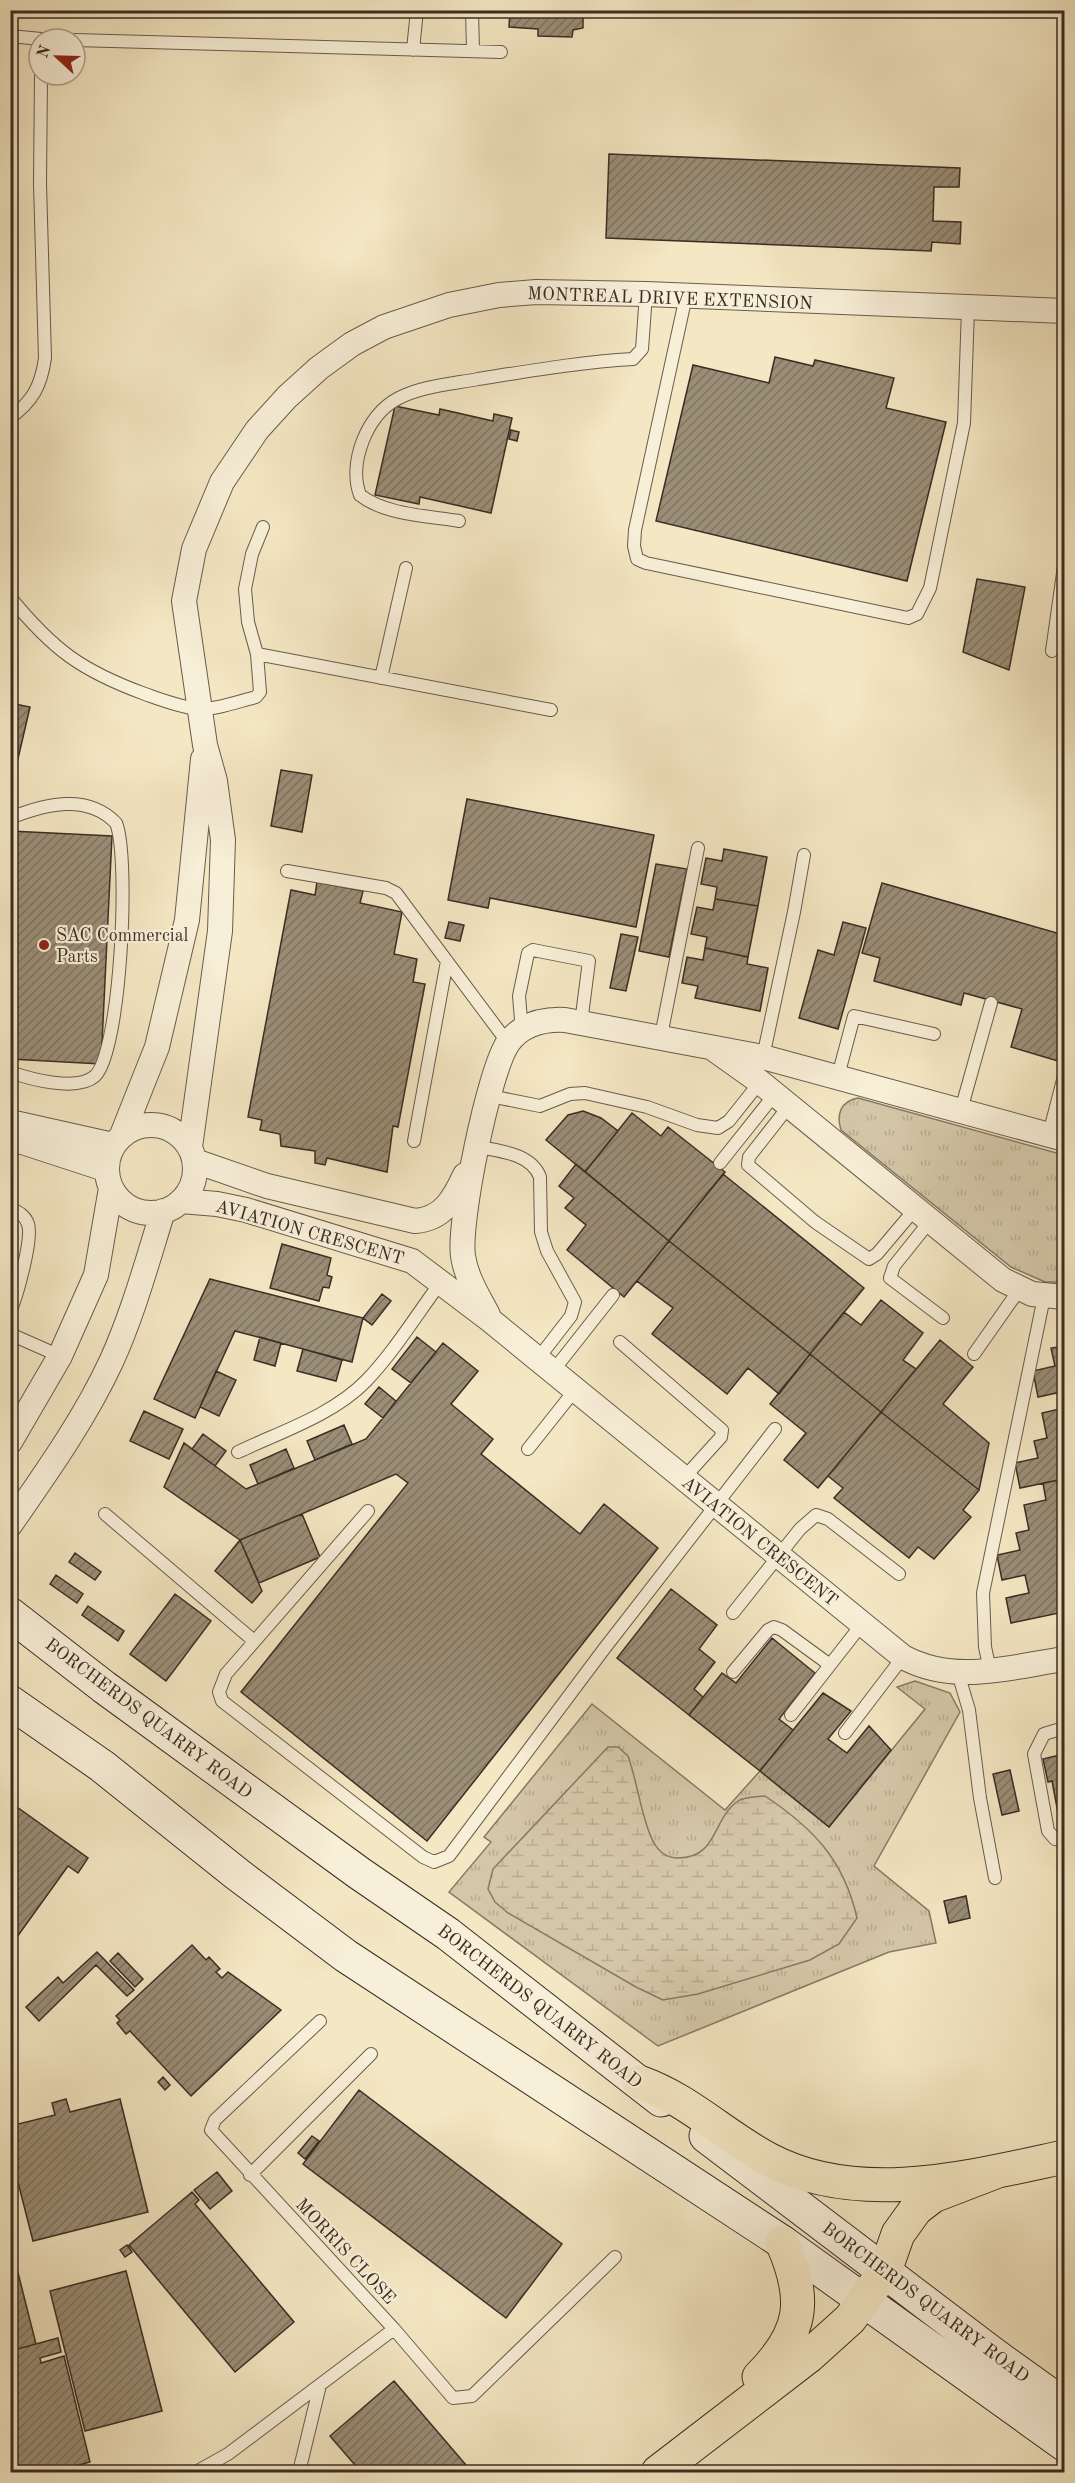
<svg xmlns="http://www.w3.org/2000/svg" width="1075" height="2483" font-family="'Old Standard TT',serif">
  <defs>
    <pattern id="grass-tufts" width="24" height="20" patternUnits="userSpaceOnUse" patternTransform="scale(1.5)"><rect width="24" height="20" fill="#d4c7a8"/><path d="M3 7l-1-3M5 7V3M7 7l1-3M15 17l-1-3M17 17v-4M19 17l1-3" fill="none" stroke="#b7ab90"/></pattern>
    <pattern id="wetland-marsh" width="20" height="14" patternUnits="userSpaceOnUse" patternTransform="scale(1.5)"><rect width="20" height="14" fill="#d4c7a8"/><path d="M1 5h8M5 5V1M11 12h8M15 12V8" fill="none" stroke="#b7ab90"/></pattern>
    <pattern id="building-hatch" width="6" height="6" patternUnits="userSpaceOnUse" patternTransform="scale(1.5)"><rect width="6" height="6" fill="#9a8e77"/><path d="M-1 1l2-2M0 6l6-6M5 7l2-2" fill="none" stroke="#7f7461"/></pattern>
  </defs>
  <rect width="100%" height="100%" fill="#f4e7c3"/>
  <filter id="stains"><feTurbulence type="fractalNoise" baseFrequency=".00333" numOctaves="4"/><feColorMatrix values="0 0 0 0 .2 0 0 0 0 .09 0 0 0 0 .02 0 0 0 .5 -.17"/></filter>
  <radialGradient id="worn" r=".72"><stop offset=".6" stop-color="#630" stop-opacity="0"/><stop offset="1" stop-color="#630" stop-opacity=".3"/></radialGradient>
  <!-- grass -->
  <path fill="url(#grass-tufts)" stroke="#867a66" stroke-width="1.5" d="M858,1098L1064,1155V1282H1045L1011,1267L841,1130C836,1114 841,1101 858,1098Z
    M915,1681L950,1693L960,1712L874,1866L929,1911L936,1943L889,1952L658,2046L449,1892L491,1842L484,1837L592,1704L725,1810L760,1771L829,1827L925,1709L897,1687Z"/>
  <!-- wetland -->
  <path fill="url(#wetland-marsh)" stroke="#867a66" stroke-width="1.5" d="M608,1747H618L628,1756C637,1780 642,1821 653,1841C658,1851 666,1858 678,1858C718,1858 712,1819 738,1801C744,1797 757,1797 765,1796C813,1828 844,1860 857,1918L839,1944L810,1960L698,1994L663,2000L636,1987L508,1913L495,1902L488,1889L493,1869Z"/>
  <!-- building -->
  <path fill="url(#building-hatch)" stroke="#392d25" stroke-width="1.5" d="M510,10H583V28L573,30L572,37L538,36V29L509,27Z
    M609,154L960,168L959,187H934L933,221L961,222L960,244L932,242L931,251L606,238Z
    M775,357L813,366L815,360L894,378L886,408L946,422L907,581L656,521L693,365L769,383Z
    M395,406L439,415L440,409L493,421L494,414L512,418L491,513L420,497L419,504L375,495Z
    M511,430L519,432L517,441L509,439Z
    M977,579L1025,587L1009,670L963,652Z
    M10,703L30,707L10,793Z
    M281,770L312,775L302,832L271,826Z
    M467,799L654,835L636,927L490,898L488,908L448,900Z
    M10,831L112,836L101,1064L10,1059Z
    M724,849L767,857L758,906L715,899L717,887L701,884L706,858L722,861Z
    M656,864L687,869L669,957L639,951Z
    M317,882L363,891L360,903L402,912L394,954L417,959L413,982L425,984L398,1127L393,1126L387,1172L327,1158L325,1165L315,1163V1151L281,1146L280,1134L260,1130L262,1120L248,1117L291,890L315,895Z
    M882,883L1064,935V1037L1058,1061L1011,1047L1022,1009L964,993L961,1005L874,981L880,958L862,953Z
    M715,899L758,906L748,957L705,948L707,937L691,934L697,907L713,910Z
    M449,922L464,925L460,941L445,938Z
    M843,922L866,928L838,1029L799,1018L818,950L834,955Z
    M621,934L638,937L626,991L610,988Z
    M705,948L748,957L747,964L768,968L760,1011L695,998L698,986L682,983L687,957L703,960Z
    M583,1111L601,1118L618,1131L585,1172L546,1140L568,1115Z
    M632,1113L661,1136L668,1127L725,1172L669,1241L585,1172Z
    M576,1164L669,1241L624,1297L567,1250L586,1225L565,1208L574,1198L559,1186Z
    M723,1174L864,1288L810,1354L669,1241Z
    M669,1241L810,1354L779,1394L748,1368L727,1394L652,1334L673,1308L637,1281Z
    M282,1244L331,1258L327,1275L332,1277L329,1288L323,1287L319,1301L270,1288Z
    M210,1279L363,1318L352,1362L235,1331L195,1418L154,1399Z
    M382,1294L391,1301L372,1325L363,1318Z
    M881,1300L923,1333L903,1360L916,1369L881,1412L810,1354L844,1312L861,1325Z
    M260,1337L281,1343L275,1366L254,1360Z
    M417,1337L436,1352L411,1383L392,1369Z
    M940,1340L973,1367L943,1404L989,1443L979,1490L881,1412Z
    M443,1343L478,1371L451,1404L493,1439L481,1454L580,1534L604,1504L658,1548L427,1841L241,1692L408,1483L396,1474L240,1540L164,1487L184,1443L246,1489L366,1439Z
    M1064,1346V1479L1020,1488L1015,1463L1038,1458L1034,1441L1047,1438L1042,1413L1064,1408L1061,1392L1038,1397L1033,1371L1055,1366L1051,1348Z
    M303,1349L342,1360L336,1381L297,1371Z
    M810,1354L881,1412L818,1488L784,1460L806,1433L770,1404Z
    M216,1371L236,1380L219,1416L200,1407Z
    M379,1387L396,1401L383,1418L365,1404Z
    M144,1411L183,1429L169,1459L130,1441Z
    M881,1412L979,1490L963,1510L971,1517L934,1559L918,1547L909,1558L834,1498L843,1488L828,1476Z
    M344,1425L352,1444L315,1460L307,1441Z
    M203,1434L226,1451L215,1466L192,1449Z
    M286,1449L294,1468L258,1484L250,1465Z
    M1064,1479V1612L1011,1623L1006,1598L1029,1593L1025,1575L1002,1580L997,1555L1020,1550L1016,1533L1029,1530L1024,1505L1046,1500L1043,1483Z
    M302,1514L320,1557L259,1583L240,1540Z
    M240,1540L262,1591L252,1603L215,1571Z
    M75,1553L101,1572L95,1580L69,1562Z
    M56,1575L83,1594L77,1603L50,1584Z
    M671,1589L717,1625L699,1649L715,1662L694,1689L703,1697L689,1715L617,1658Z
    M175,1594L211,1621L166,1681L130,1654Z
    M88,1606L124,1631L118,1641L82,1615Z
    M772,1638L815,1673L779,1719L793,1730L760,1771L689,1715L722,1673L736,1683Z
    M823,1693L851,1711L828,1739L847,1753L869,1726L891,1750L829,1827L760,1771Z
    M1064,1754V1827L1061,1812L1058,1813L1052,1781L1048,1782L1043,1759Z
    M1010,1770L1019,1811L1002,1815L993,1774Z
    M10,1802L88,1858L78,1873L68,1866L12,1944Z
    M966,1896L970,1918L949,1923L944,1901Z
    M192,1945L206,1960L209,1957L220,1969L216,1972L222,1978L228,1972L281,2010L191,2096L130,2031L126,2034L117,2023L120,2020L116,2016Z
    M97,1952L134,1990L127,1996L96,1965L39,2021L26,2007L58,1977L63,1983Z
    M118,1953L143,1979L135,1987L110,1961Z
    M163,2077L170,2085L165,2090L158,2082Z
    M359,2090L562,2244L506,2318L303,2164Z
    M66,2099L70,2112L120,2099L148,2212L33,2241L10,2151V2126L55,2115L52,2103Z
    M312,2136L319,2141L305,2159L298,2153Z
    M217,2172L232,2191L210,2209L194,2190Z
    M192,2192L199,2200L195,2204L294,2322L235,2372L129,2245Z
    M10,2241L36,2344L10,2351Z
    M127,2245L132,2252L125,2257L120,2250Z
    M126,2271L162,2411L85,2431L50,2291Z
    M58,2338L61,2352L40,2358L41,2363L64,2356L90,2462L53,2472H10V2351Z
    M394,2381L472,2472H361L330,2436Z"/>
  <g fill="none" stroke-linecap="round" stroke-linejoin="round">
    <!-- service casing -->
    <g stroke="#685c4c" stroke-width="14">
      <path id="service" d="M472,10L473,51
        M10,36L41,39
        M75,40L501,52
        M413,50L417,10
        M686,296L635,530L634,546L637,559L646,563L908,618L917,614L930,588L964,423L968,309
        M10,418C33,401 41,386 45,358L40,184L41,75
        M459,521C429,516 385,515 360,495C348,463 367,415 397,399C421,386 452,384 478,379C529,371 581,362 633,359L642,349L646,294
        M10,597C53,650 82,671 145,694C162,700 180,707 198,709C216,710 239,701 256,697L260,692L257,654L248,622L245,589L252,554L263,527
        M1052,651L1064,566
        M257,654L551,710
        M381,678L406,568
        M10,818C45,804 87,793 116,823C130,857 121,1051 95,1076C77,1092 30,1079 10,1072
        M287,871L386,888L396,893L508,1043
        M522,1031L519,996L528,953L533,950L589,961L581,1023
        M661,1036L698,848
        M763,1057L794,912L804,855
        M838,1076L854,1016L934,1034
        M490,1096L540,1106L570,1094L585,1093L647,1107L697,1125L718,1128L729,1121L760,1082
        M789,1106L749,1157L748,1165L815,1222L869,1259L877,1254L915,1209
        M961,1110L991,1003
        M1049,1134L1064,1076
        M414,1141L447,961
        M478,1147C499,1151 531,1153 540,1177L541,1232L547,1251L575,1302L571,1316L537,1360
        M720,1163L775,1094
        M10,1208C18,1212 25,1215 28,1224C33,1239 17,1296 10,1312
        M930,1221L894,1266L890,1278L943,1318
        M10,1334L60,1356
        M620,1342L722,1430L721,1437L683,1479
        M974,1354L1019,1290
        M553,1371L613,1295
        M528,1449L575,1390
        M238,1452C280,1432 333,1415 366,1381C394,1352 417,1314 441,1282
        M368,1511L226,1674L219,1692L222,1701L423,1857L434,1862L449,1856L604,1649L775,1429
        M105,1514L254,1641
        M733,1613L800,1529L816,1515L828,1519L899,1574
        M990,1670L985,1647L983,1593L1044,1297
        M733,1672L768,1630L774,1627L782,1630L830,1665
        M958,1673L969,1710L980,1798L995,1878
        M791,1715L862,1624
        M1064,1728L1044,1734L1034,1754L1048,1831L1055,1839L1064,1840
        M845,1733L903,1657
        M250,2175L371,2054
        M394,2329L453,2398L472,2396L615,2257
        M196,2472L228,2454L394,2329L211,2130L215,2120L320,2021
        M299,2472L320,2385"/>
    </g>
    <!-- minor casing -->
    <g stroke="#685c4c" stroke-width="26">
      <path id="minor" d="M715,1050L760,1082L1003,1280L1032,1294L1064,1297
        M10,1122L113,1145
        M107 1169a44 44 0 1 1 88 0a44 44 0 1 1-88 0Z
        M122,1135L157,1047L187,920L203,759
        M10,1138L105,1169
        M190,1147L220,931L223,840L215,781L205,745L184,601L194,549L222,482L257,430L287,397L319,368L352,344L384,327L449,305L499,295L536,292L646,294L1064,311
        M195,1161L267,1186L415,1221C443,1219 454,1199 465,1175
        M181,1201L217,1204L246,1210L412,1261L490,1320L903,1657C955,1685 1010,1667 1064,1659
        M488,1315C478,1296 466,1277 463,1256C458,1222 489,1070 508,1043C522,1024 544,1019 565,1020L763,1057L1064,1139
        M10,1442L60,1356L96,1275L111,1188
        M10,1525C46,1473 84,1420 111,1362C133,1314 147,1262 163,1211"/>
    </g>
    <!-- secondary casing -->
    <g stroke="#392d25" stroke-width="35">
      <path id="secondary" d="M10,1614L104,1687L359,1873L448,1934L661,2100
        M10,1702L102,1766L237,1874L346,1956L782,2242L1064,2444
        M706,2136L993,2354L1064,2405"/>
    </g>
    <!-- motorway casing -->
    <g stroke="#392d25" stroke-width="35">
      <path id="motorway" d="M639,2082C688,2099 723,2135 768,2159C858,2207 971,2177 1064,2157
        M759,2377C804,2332 807,2299 782,2242
        M658,2472L809,2356L850,2319L885,2271L898,2234L916,2209L933,2196L998,2171"/>
    </g>
    <!-- service -->
    <use href="#service" stroke="#f8efd8" stroke-width="12"/>
    <!-- minor -->
    <use href="#minor" stroke="#f8efd8" stroke-width="24"/>
    <!-- secondary -->
    <use href="#secondary" stroke="#f8efd8" stroke-width="33"/>
    <!-- motorway -->
    <use href="#motorway" stroke="#f4e7c3" stroke-width="33"/>
  </g>
  <!-- markers -->
  <circle fill="#8f2418" stroke="#f8efd8" stroke-width="2" cx="44" cy="945" r="6"/>
  <g text-anchor="middle" stroke-width="4.5" stroke-linejoin="round" paint-order="stroke">
    <!-- street labels -->
    <g font-size="18" fill="#392d25" stroke="#f8efd8">
      <text transform="translate(670 298) rotate(2)" y="6">MONTREAL DRIVE EXTENSION</text>
      <text transform="translate(310 1232) rotate(16)" y="6">AVIATION CRESCENT</text>
      <text transform="translate(760 1541) rotate(39)" y="6">AVIATION CRESCENT</text>
      <text transform="translate(149 1718) rotate(37)" y="6">BORCHERDS QUARRY ROAD</text>
      <text transform="translate(540 2006) rotate(38)" y="6">BORCHERDS QUARRY ROAD</text>
      <text transform="translate(346 2251) rotate(47)" y="6">MORRIS CLOSE</text>
      <text transform="translate(926 2302) rotate(37)" y="6">BORCHERDS QUARRY ROAD</text>
    </g>
    <!-- poi labels -->
    <g font-size="18" fill="#392d25" stroke="#f8efd8" text-anchor="start">
      <text x="56" y="941">SAC Commercial<tspan x="56" dy="21">Parts</tspan></text>
    </g>
  </g>
  <!-- margin -->
  <rect width="1075" height="2483" fill="none" stroke="#f4e7c3" stroke-width="36"/>
  <rect x="12" y="12" width="1051" height="2459" fill="none" stroke="#392d25" stroke-width="3"/>
  <rect x="18" y="18" width="1039" height="2447" fill="none" stroke="#392d25" stroke-width="1.5"/>
  <!-- north arrow -->
  <g transform="translate(57 57) rotate(292)"><circle r="28" fill="#f8efd8" stroke="#aca190" stroke-width="1.5"/>
  <path d="M0-4.5L10 22L0 15L-10 22Z" fill="#8f2418"/>
  <text y="-9" font-size="16" font-weight="bold" text-anchor="middle" fill="#392d25">N</text>
  </g>
  <rect width="100%" height="100%" filter="url(#stains)"/>
  <rect width="100%" height="100%" fill="url(#worn)"/>
</svg>
